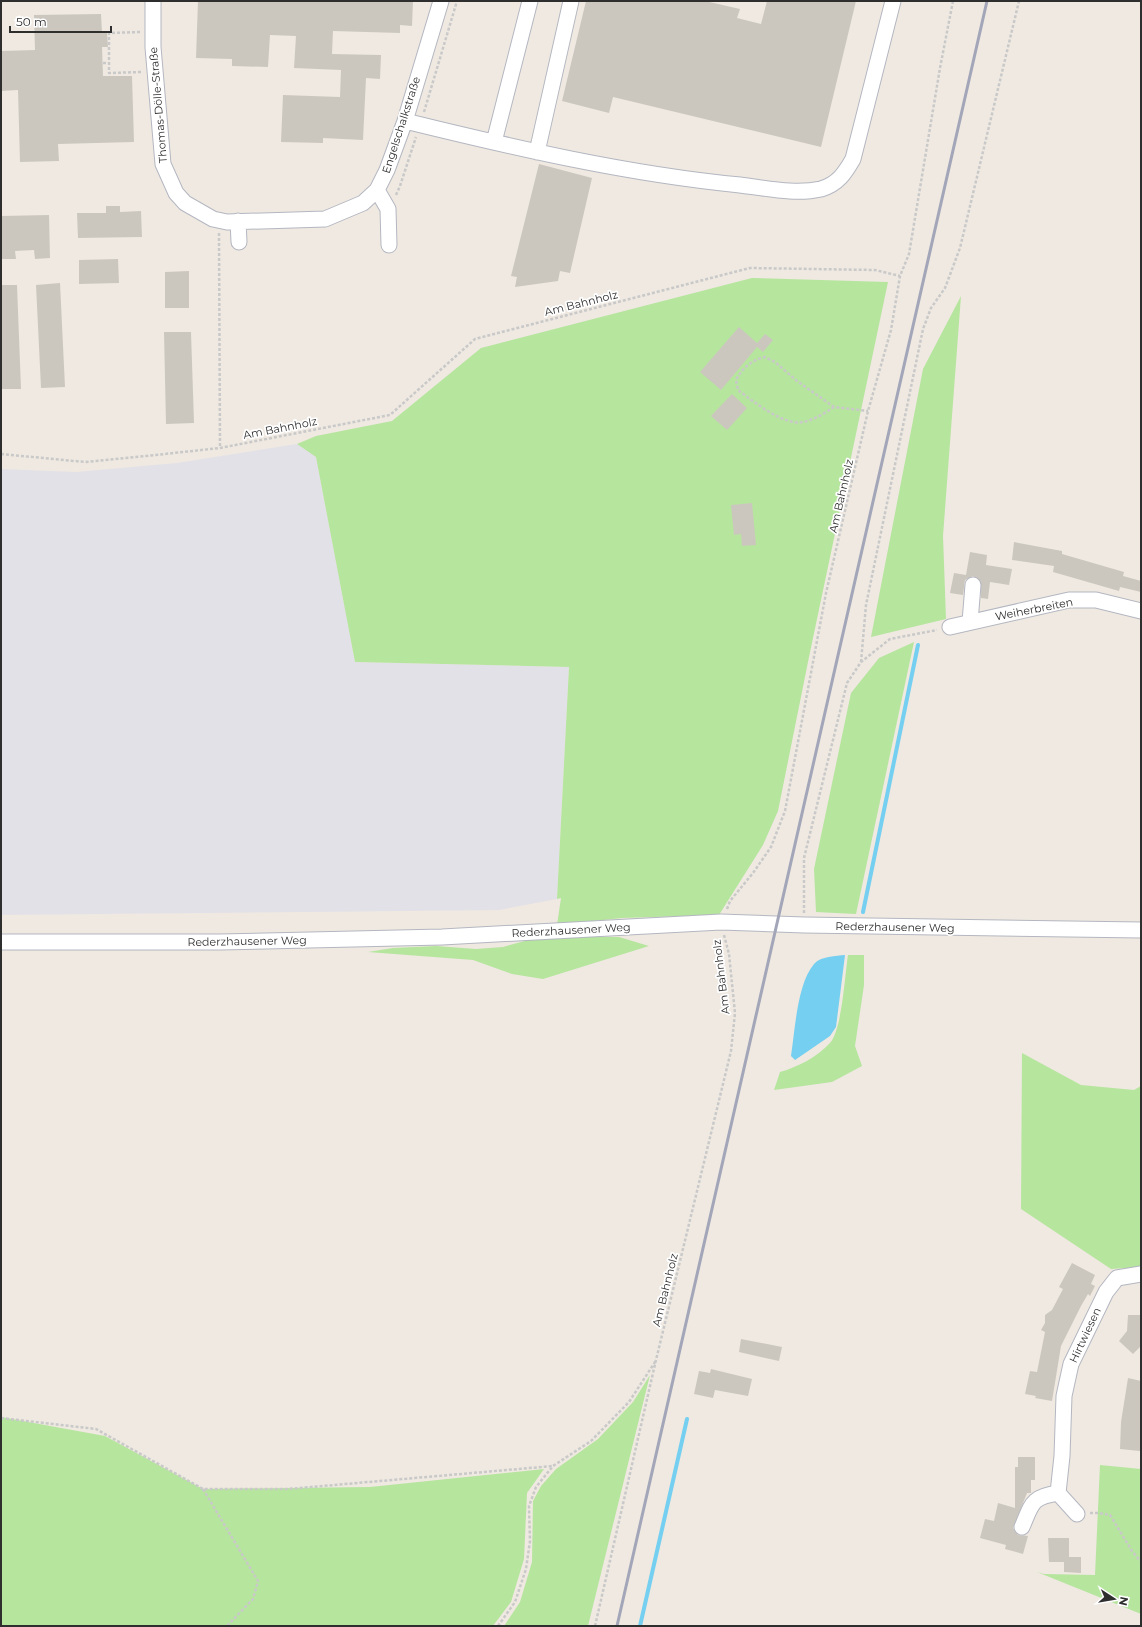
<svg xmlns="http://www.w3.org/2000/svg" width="1142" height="1627" font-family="Montserrat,sans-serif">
  <rect width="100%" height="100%" fill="#efe9e1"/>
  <!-- industrial -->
  <path fill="#e3e1e8" d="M297,444L316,456L355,662L569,667L557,899L499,910L1,915V469L76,472L177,463Z"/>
  <!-- green -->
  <path fill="#b6e59e" d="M752,278L888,282L809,657L778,811L763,845L719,915L622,918L557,925L561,898L557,899L569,667L355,662L316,457L297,444L316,436L392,421L481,348Z
    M961,296L943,536L946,619L871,637L923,369Z
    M914,642L856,914L816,912L814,869L851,693L879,658Z
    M579,937H619L649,946L543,979L512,974L473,960L368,952L393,948L436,946L476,949L503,947L532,939Z
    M848,955H864V985L855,1046L862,1066L832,1082L774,1090L780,1072C798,1067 817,1057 830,1043C842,1030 845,974 848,955Z
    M1022,1053L1081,1085L1134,1090L1141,1086V1267L1111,1269L1021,1209Z
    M650,1375L588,1626H504L520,1602L532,1562L533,1501L541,1486L556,1469L598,1439L633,1402Z
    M1,1417L105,1436L203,1489L370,1487L544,1469L527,1493L524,1559L511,1602L493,1626H1Z
    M1100,1465L1141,1469V1614L1037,1572L1044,1574L1095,1575Z"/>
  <!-- water -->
  <path fill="#75cff0" d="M845,955L836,1027L830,1036L795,1060L791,1056C795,1031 797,984 814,964C821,956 836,956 845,955Z"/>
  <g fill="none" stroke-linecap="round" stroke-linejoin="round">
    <!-- stream -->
    <path stroke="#75cff0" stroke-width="4" d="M863,912L918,645
      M640,1626L687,1419"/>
  </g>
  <!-- building -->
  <path fill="#cbc7bf" d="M198,1H413L412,26L400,25V33L333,31L332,54L381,55L380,79L366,78L363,140L323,138V143L281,142L283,95L340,97L341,70L294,68L296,36L270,35L268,67L232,66V59L196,58Z
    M586,1H705L740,9L737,18L761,24L767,1H856L821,147L613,97L609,113L562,101Z
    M101,14L102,33H107L108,47H102L103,76H132L134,142L58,144L59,161L20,162L18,90L1,91V51L35,50L34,15Z
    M539,164L592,178L570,273L560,271L558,281L515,287L517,277L511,276Z
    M106,206H120V212L141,211L142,237L78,238L77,213H106Z
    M49,215L50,258L35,259L34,250L15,251L16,259H1V216Z
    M118,259L119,283L79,284V260Z
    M189,271V308H165V272Z
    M60,283L65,387L41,388L36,285Z
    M1,285H17L21,389H1Z
    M739,327L757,343L765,334L773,340L763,352L757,347L721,390L700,372Z
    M164,332H191L194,423L166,424Z
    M732,394L747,408L727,430L711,416Z
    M752,503L756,545L742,546L741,534L734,535L731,505Z
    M1014,542L1062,551V554L1124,572L1123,576L1141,581V592L1120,587L1119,591L1053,572L1054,566L1012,560Z
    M970,552L987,555L986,565L1012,569L1009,585L990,582L988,599L981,598V582L973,576L965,580L963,595L950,593L954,573L966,575Z
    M1072,1263L1095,1275L1091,1284L1095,1286L1090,1296L1088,1294L1081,1306L1061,1346L1052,1401L1035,1398L1036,1396L1025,1394L1030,1371L1037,1372L1045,1332L1041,1330L1045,1323V1315L1052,1310L1063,1289L1059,1287Z
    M1128,1315H1141V1346L1133,1354L1119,1341L1127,1331Z
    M741,1339L782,1347L779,1361L739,1352Z
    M711,1369L752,1379L748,1396L715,1390L713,1398L694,1394L699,1371L710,1373Z
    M1128,1378L1141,1381L1140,1451L1120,1449L1121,1422Z
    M1018,1457H1035V1480H1031V1493H1027L1013,1528L1018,1535L1028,1536L1023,1554L1005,1549L1006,1545L980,1538L985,1519L994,1521L998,1503L1015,1508V1467H1018Z
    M1048,1538H1069V1557H1081V1573L1064,1572V1562H1049Z"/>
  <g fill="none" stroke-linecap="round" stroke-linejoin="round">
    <!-- minor casing -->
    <g stroke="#b4b7c1" stroke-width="17">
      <path id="minor" d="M153,1V47L163,164L176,193L185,203L213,219L227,222L325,219L363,203L377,190L387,170L405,121L441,1
        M405,121C515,148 627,174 740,185C766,188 795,195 821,189C838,184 845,173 853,159L893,1
        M494,142L530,1
        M537,152L571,1
        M377,190L388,209L389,245
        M238,221L239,242
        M970,622L973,585
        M950,627L1069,600H1096L1141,611
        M1,942H220L442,937L721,922L804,925L1141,930
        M1077,1514L1058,1493L1062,1456L1064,1396L1071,1364L1106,1292L1117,1278L1141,1274
        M1022,1527C1032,1504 1031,1497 1058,1493"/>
    </g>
    <!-- path -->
    <path stroke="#c9c9c9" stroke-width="2.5" stroke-dasharray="3 2" stroke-linecap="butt" d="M140,32L109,33V73L142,72
      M103,63H109
      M424,112L457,1
      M396,195L400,186L416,137
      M219,233L220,448
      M834,407C825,413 814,420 803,422C784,426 754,402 738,390L736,380C742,368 752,360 765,357L775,362L797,381L834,407L868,411
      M1,454L85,462L146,456L220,448L390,415L475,339L750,268L875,270L900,276
      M861,662L866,605L923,329L931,308L945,288L960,248L1019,1
      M727,909L730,901L753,873L771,847L785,811L826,593L868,411L891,330L900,276L909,254L940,68L953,1
      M804,913V858L847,683L861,662L890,639L937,630
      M1,1418L96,1429L203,1489H288L553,1466
      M203,1489L258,1581L253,1599L227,1626
      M1090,1513H1099L1110,1515L1132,1551L1141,1562
      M498,1626L515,1602L526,1569L530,1541L529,1506L536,1487L553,1466L591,1441L629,1402L655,1362
      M595,1626L656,1360L731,1051L735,1013L729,954L724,935"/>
    <!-- minor -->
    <use href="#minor" stroke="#fff" stroke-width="15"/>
    <!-- rail -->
    <path stroke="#a3a6b8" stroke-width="3" d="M617,1626L987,1"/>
  </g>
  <g text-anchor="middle" stroke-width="3.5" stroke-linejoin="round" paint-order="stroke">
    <!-- street labels -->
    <g font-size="11" fill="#2e2e2e" stroke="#fff">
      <text transform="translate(158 105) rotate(-95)" y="4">Thomas-Dölle-Straße</text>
      <text transform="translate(401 125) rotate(-72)" y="4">Engelschalkstraße</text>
      <text transform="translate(581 303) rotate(-14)" y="4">Am Bahnholz</text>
      <text transform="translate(280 428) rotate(-11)" y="4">Am Bahnholz</text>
      <text transform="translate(841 496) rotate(-77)" y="4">Am Bahnholz</text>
      <text transform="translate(1034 609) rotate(-11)" y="4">Weiherbreiten</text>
      <text transform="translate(895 927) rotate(1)" y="4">Rederzhausener Weg</text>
      <text transform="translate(571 930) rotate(-3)" y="4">Rederzhausener Weg</text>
      <text transform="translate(247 941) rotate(-1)" y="4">Rederzhausener Weg</text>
      <text transform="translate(721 977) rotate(-97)" y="4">Am Bahnholz</text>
      <text transform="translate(665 1290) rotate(-76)" y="4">Am Bahnholz</text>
      <text transform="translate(1085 1335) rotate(-65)" y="4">Hirtwiesen</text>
    </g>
  </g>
  <!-- border -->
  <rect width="1142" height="1627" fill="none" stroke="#2e2e2e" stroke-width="4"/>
  <!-- north arrow -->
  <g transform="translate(1114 1599) rotate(102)" stroke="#ffffff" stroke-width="3" paint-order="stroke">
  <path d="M0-3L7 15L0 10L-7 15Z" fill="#2e2e2e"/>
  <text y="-6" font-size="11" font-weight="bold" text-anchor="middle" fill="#2e2e2e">N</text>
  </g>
  <!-- scale -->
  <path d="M10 26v6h101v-6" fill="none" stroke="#2e2e2e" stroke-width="2"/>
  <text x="16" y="26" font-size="12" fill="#2e2e2e" stroke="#ffffff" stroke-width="3" paint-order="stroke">50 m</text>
</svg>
